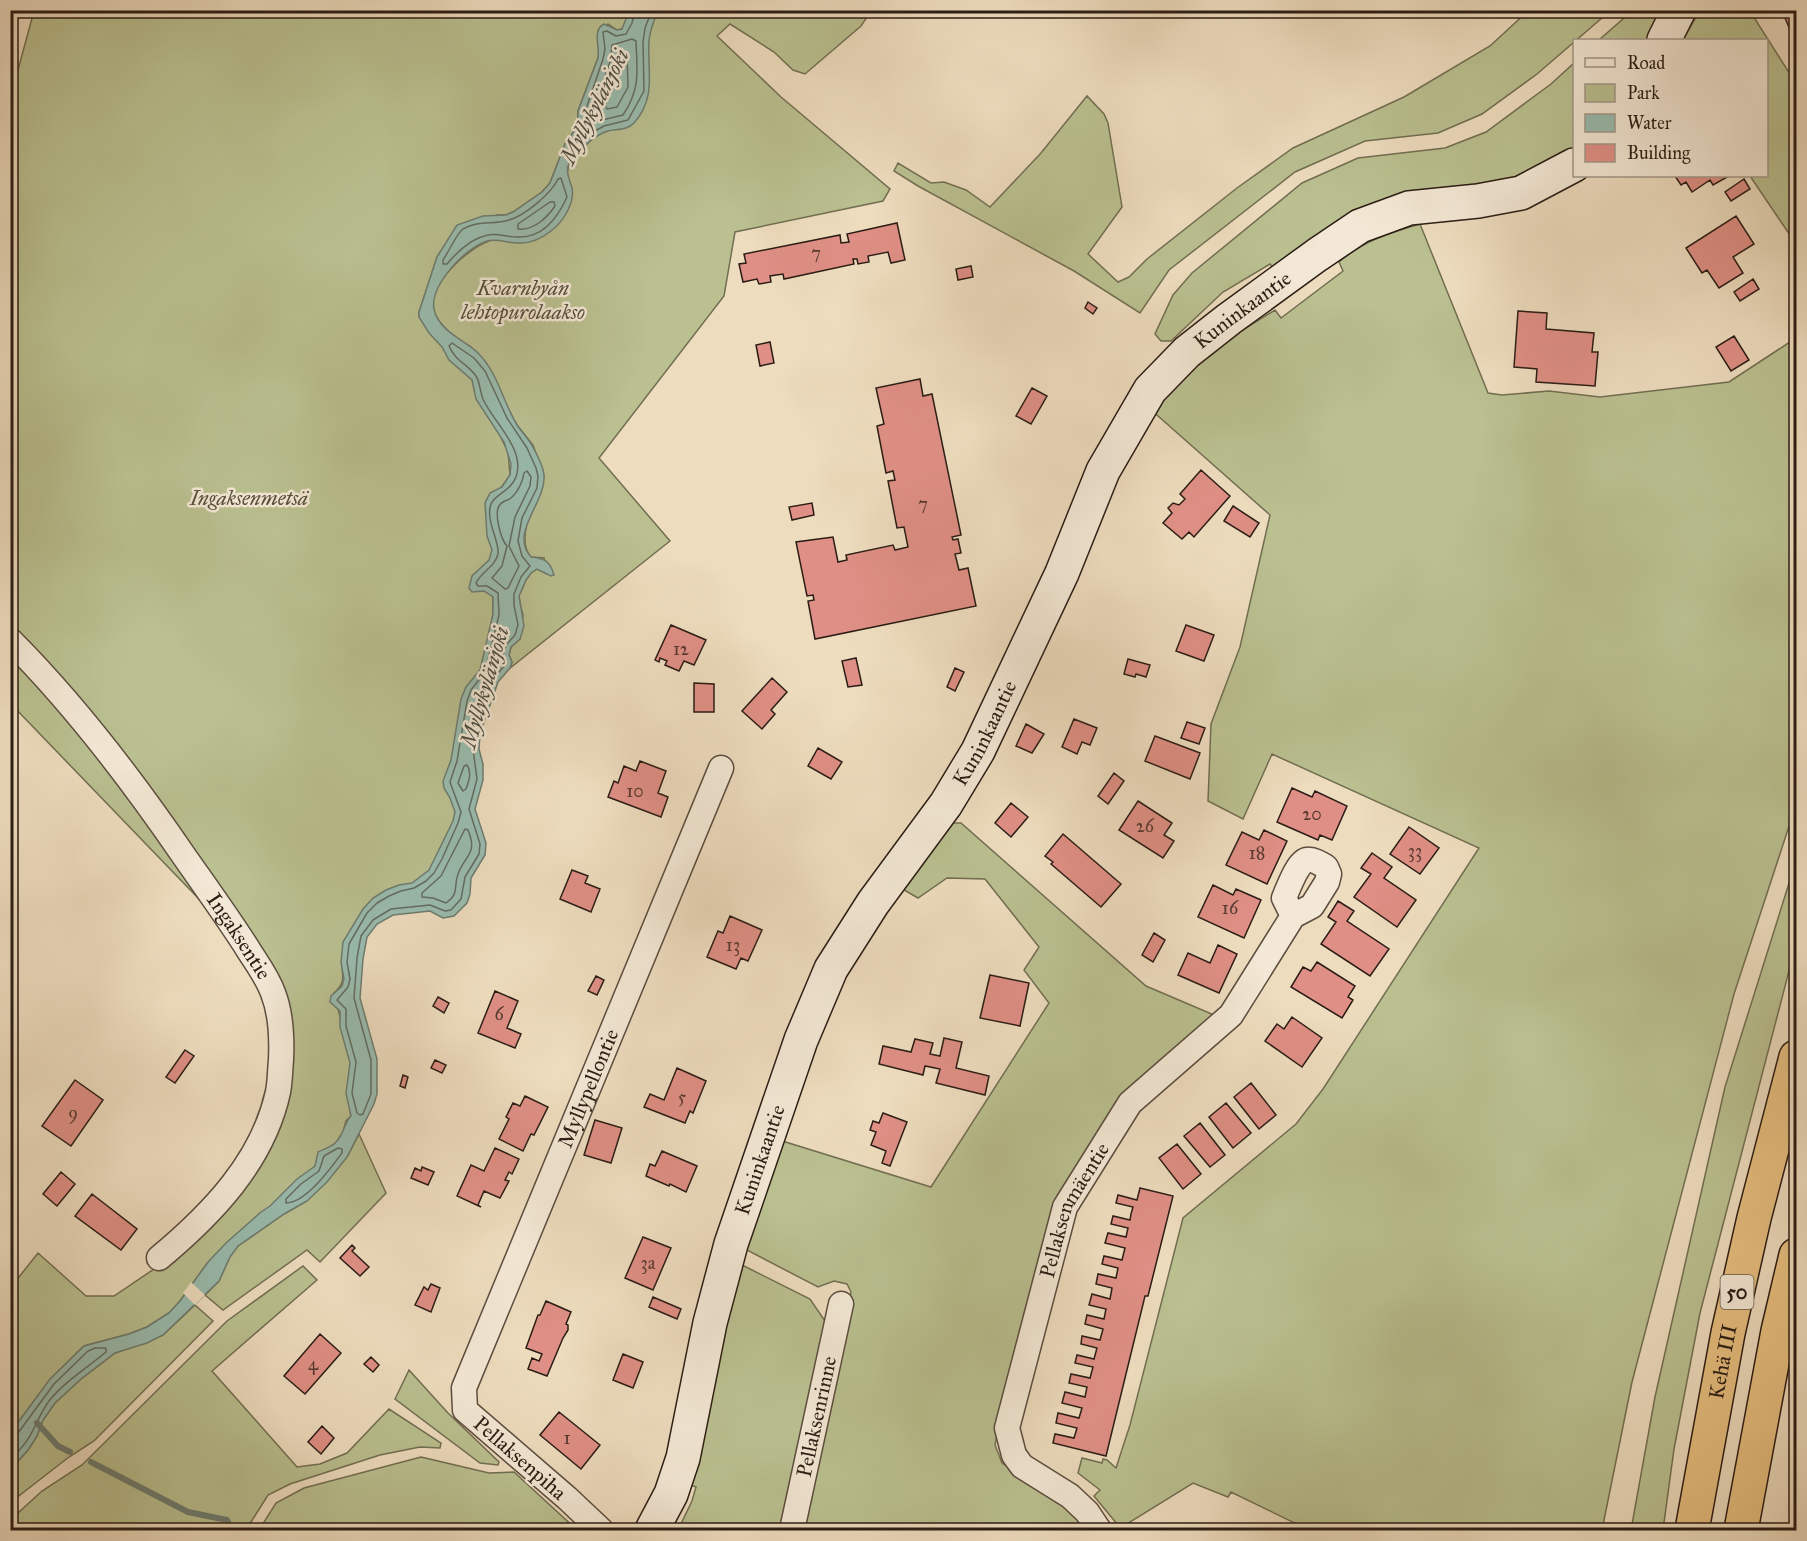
<svg xmlns="http://www.w3.org/2000/svg" width="1807" height="1541" font-family="'IM FELL Great Primer',serif">
  <rect width="100%" height="100%" fill="#eddcbe"/>
  <filter id="stains"><feTurbulence type="fractalNoise" baseFrequency=".00333" numOctaves="4"/><feColorMatrix values="0 0 0 0 .2 0 0 0 0 .09 0 0 0 0 .02 0 0 0 .5 -.17"/></filter>
  <radialGradient id="worn" r=".72"><stop offset=".6" stop-color="#630" stop-opacity="0"/><stop offset="1" stop-color="#630" stop-opacity=".3"/></radialGradient>
  <!-- green -->
  <path fill="#bac090" stroke="#726e52" stroke-width="1.5" d="M751,10L769,13L782,10L871,11L861,26L805,74L793,70L774,52L730,24L717,36L781,97L890,189L883,201L735,232L724,296L599,458L670,541L510,668L512,662L509,655L511,647L520,639L523,615L520,604L519,596L526,580L531,573L537,569L547,574L544,558L531,557C514,539 537,496 544,476L533,445L517,425L471,347C458,341 439,326 434,311C427,284 467,249 489,241L567,173L569,164L587,144L650,11Z
    M34,11H631L622,29L617,30L608,24L601,38L598,58L578,111V122L575,130L565,144L550,183L542,192L513,212L506,215H497L449,239L437,257L419,312V317L468,370L508,452L510,475L487,508L492,550L489,591L493,597V614L461,806L433,875L374,904L342,968C344,980 343,985 334,993L352,1064L349,1104L351,1116L346,1121L343,1132L336,1143L319,1163L206,1265L180,1301L169,1313L147,1327L129,1334L84,1346L50,1380L11,1432V1284L19,1277L38,1253L86,1296H114L157,1267L271,1146L287,1016L224,925L11,704L10,99Z
    M1528,11H1610L1537,74L1482,114L1438,133L1365,141L1295,172L1169,270L1140,313L1074,271L918,186L894,171L898,163L931,183L944,182L966,190L990,207L1041,153L1087,96L1104,114L1108,123L1122,207L1088,254L1118,282L1129,277L1147,259L1237,188L1293,148L1404,97L1490,46Z
    M1632,11H1670L1652,40H1599Z
    M1702,11H1750L1788,71L1796,77V244L1750,176H1766V40H1683L1695,19Z
    M1574,63V149L1528,177L1277,273L1270,264L1223,292L1171,341H1161L1155,334L1173,295L1192,273L1302,183L1358,158L1445,148L1486,132L1551,84Z
    M1420,224L1488,393L1502,395L1549,391L1600,397L1729,382L1796,338V805L1734,994L1632,1382L1602,1530H1309L1231,1492L1228,1497L1193,1483L1122,1527L1117,1524L1094,1496L1100,1490L1078,1473L1082,1458L1102,1463L1103,1459L1107,1460L1116,1468L1130,1425L1183,1218L1296,1124L1323,1089L1479,848L1272,754L1243,819L1208,801L1211,724L1240,647L1270,515L1149,408L1186,370L1228,339L1275,310L1281,318L1343,271L1339,262C1363,241 1389,233 1420,224Z
    M947,823H961L1146,986L1214,1015L1127,1090L1053,1204L1006,1384L995,1445L1002,1463L1072,1510L1087,1530H800L851,1292L847,1284L834,1281L818,1287L741,1247L779,1140L931,1187L1049,1003L1024,970L1039,947L985,879L947,878L918,898L899,887Z
    M1796,861V944L1700,1313L1674,1449L1663,1530H1631L1655,1397L1725,1087Z
    M359,1134L386,1193L320,1262L307,1250L223,1310L205,1295L219,1281L230,1256L238,1246L284,1214L307,1201L347,1157Z
    M734,1261L810,1299L827,1324L786,1530H678L692,1501L696,1487L691,1485Z
    M303,1266L317,1280L212,1371L297,1467L320,1464L347,1453L389,1409L441,1443L440,1448L420,1447L380,1455L290,1484L268,1495L246,1530H11V1524L18,1513L42,1491L82,1465L227,1321Z
    M195,1305L213,1321L94,1441L69,1457L11,1502V1469L28,1450L37,1436L43,1420L55,1403L81,1379L115,1353L163,1335Z
    M409,1370L448,1413L499,1462L498,1465L480,1463L395,1399Z
    M421,1457L489,1473L514,1472L577,1530H259L276,1503L304,1488Z"/>
  <!-- water -->
  <path fill="#99bcaf" stroke="#6d7c71" stroke-width="1.5" d="M629,11H658C654,20 650,30 649,41C647,71 657,97 634,123C628,130 617,129 608,131C596,134 573,154 568,166C566,174 570,181 572,188C575,203 563,222 551,231C542,238 530,244 518,243C507,243 497,238 487,241C465,248 430,285 434,309C438,331 465,340 478,353C498,373 503,402 517,425C523,434 531,441 535,451C539,459 544,468 544,476C546,502 509,533 531,557C544,558 550,561 554,575L551,576L537,569L531,573L526,580L519,596L524,626L520,639L511,647L509,655L512,662L510,668L498,682L480,734L479,749L483,764V780L475,809L486,843L485,855L471,878L470,894L467,903L454,916L443,918L430,911L393,915L377,924L367,937L363,959L360,998L377,1059V1094L374,1104L347,1157L327,1182L307,1201L284,1214L238,1246L230,1257L219,1281L163,1335L147,1343L115,1353L81,1379L55,1403L43,1420L37,1436L28,1450L11,1469V1432L50,1379L84,1346L129,1334L147,1327L169,1313L180,1301L208,1262L226,1243L261,1212L270,1206L297,1179L315,1166L318,1152C324,1149 332,1147 336,1142C344,1134 344,1123 351,1116L346,1093L350,1063L340,1027V1011L330,1002L331,996L342,986L344,979L341,962L343,942L363,909L373,898L386,890L399,885L412,883L429,870L453,821L455,812L450,798L444,788L443,781L451,760L461,699L466,687L480,670L493,614V597L484,591L472,592L469,588L472,576L489,560L492,550L487,536L485,503L490,493L502,487L510,475L511,464L504,442L476,399L472,380L449,360L442,347L429,333L419,317V312L437,257L457,225L483,216L506,215L513,212L542,192L550,183L565,144L575,130L578,122V111L598,58C600,46 592,30 604,24L617,30L622,29Z"/>
  <!-- pier -->
  <path fill="#eddcbe" d="M191,1282L205,1295L195,1305L183,1293Z"/>
  <g fill="none" stroke-linecap="round" stroke-linejoin="round">
    <!-- shore -->
    <path stroke="#626c62" stroke-width="1.5" d="M635,10L632,23L626,34L616,36L607,31L603,32L605,49L603,59L585,112L584,123L580,135L582,138L604,126L628,120L644,91L643,42L645,28L652,10
      M632,39L636,41C637,71 641,88 623,115L594,122L592,114L610,62L612,45Z
      M623,52L627,54L628,87L617,107L607,109L605,105Z
      M561,178L567,197C558,217 543,237 520,237C509,238 499,233 488,235C472,238 457,252 447,264H443V260C448,253 457,233 463,229C478,220 494,225 509,220C524,216 551,194 558,179Z
      M550,202H554L555,206C547,218 533,231 518,229V224Z
      M452,343L474,358L485,371L507,418L527,448L536,468L538,476L537,488L522,518L518,541L522,556L530,566L521,577L514,594V605L518,625L515,635L506,645L503,655L505,665L492,680L474,733L473,749L477,779L469,809L480,844L479,854L465,877L461,899L451,910L445,911L430,905L391,909L373,920L361,936L357,958L354,998L371,1060V1094L363,1114L360,1115L357,1113L352,1093L356,1062L346,1026V1009L337,1000L348,987L350,979L347,962L349,944L367,913L377,903L389,896L401,891L414,888L426,881L434,873L442,859L458,823L461,812L450,782L457,761L467,701L471,690L485,672L499,615L498,593L487,586H478L476,583C482,571 495,567 498,554C500,542 485,520 491,504C495,494 511,491 516,477C526,449 493,422 483,399C480,392 480,382 476,376C468,364 456,362 449,346Z
      M527,471L531,477L530,486L515,517L509,546L519,566L508,588L505,589L492,578L502,566L507,546C501,540 494,514 499,506C501,501 507,501 511,498C518,492 523,481 524,473Z
      M467,765C472,772 469,781 466,789L463,791L458,783L464,766Z
      M465,829L468,830C478,854 465,855 458,874C453,888 460,893 446,903L433,898L422,897V893L441,876Z
      M338,1148L342,1149V1153C331,1168 306,1203 286,1203V1199L301,1184L319,1171L324,1156Z
      M10,1435L18,1433L54,1384L88,1351L95,1348H106V1352C87,1368 64,1382 49,1401C41,1412 37,1423 31,1434C26,1444 18,1452 10,1460"/>
    <!-- stream -->
    <path stroke="#6d7c71" stroke-width="6" d="M37,1423L58,1446L70,1452
      M91,1462L188,1512L227,1520L232,1530"/>
  </g>
  <!-- building -->
  <path fill="#df8f85" stroke="#2b1d15" stroke-width="1.5" d="M1796,13V44L1785,18Z
    M1675,176H1729L1713,185L1710,180L1692,192L1686,182L1681,185Z
    M1744,179L1750,189L1731,201L1725,192Z
    M1736,216L1754,244L1733,257L1743,273L1719,288L1707,270L1702,273L1686,248Z
    M897,223L905,260L891,263L888,252L868,256L869,262L858,264L857,259H853L854,264L784,279L783,274L770,276L771,282L759,284L757,279L743,282L739,264L746,263L744,254L840,235L841,243L849,242L847,234Z
    M971,266L973,277L958,280L956,269Z
    M1753,279L1759,289L1740,301L1734,292Z
    M1088,302L1097,308L1093,314L1085,308Z
    M1518,311L1547,313L1546,329L1594,333L1592,352H1598L1595,386L1536,382L1537,369L1514,367Z
    M1734,336L1749,360L1731,371L1716,347Z
    M770,342L774,363L760,366L756,345Z
    M920,379L923,396L932,394L961,535L952,537L953,540L958,539L961,553L955,554L959,570L968,568L976,606L815,639L808,601L814,600L813,595L807,596L796,542L833,537L838,562L847,560L846,555L893,545L895,550L908,547L904,527L897,528L888,481L895,480L893,471L886,473L877,426L884,424L876,388Z
    M1032,388L1047,396L1031,424L1016,416Z
    M1201,470L1230,496L1194,537L1189,532L1182,539L1163,523L1172,513L1168,508L1173,503L1179,505L1185,499L1180,494Z
    M812,503L814,515L792,520L789,507Z
    M1233,506L1259,523L1250,537L1224,521Z
    M671,625L706,640L694,665L684,661L679,671L665,665L667,661L660,658L659,662L655,660Z
    M1186,625L1214,635L1204,661L1176,651Z
    M856,658L862,685L848,687L842,661Z
    M1128,659L1150,665L1146,677L1136,674L1135,677L1124,674Z
    M955,668L964,672L955,691L947,687Z
    M772,678L787,692L771,710L775,714L762,729L742,711Z
    M694,683L714,684V712H694Z
    M1074,719L1097,728L1090,745L1082,742L1077,754L1062,747Z
    M1187,722L1205,728L1199,744L1181,738Z
    M1026,724L1044,734L1032,753L1016,746Z
    M1155,736L1200,753L1190,779L1145,761Z
    M818,748L842,762L831,779L808,766Z
    M640,761L666,771L658,793L668,797L661,817L608,797L614,781L618,783L624,766L636,771Z
    M1114,773L1124,781L1108,804L1098,796Z
    M1292,788L1312,797L1315,791L1347,806L1332,840L1320,835L1318,840L1277,822Z
    M1138,801L1172,823L1164,835L1174,841L1163,858L1119,830Z
    M1011,803L1028,817L1011,837L995,823Z
    M1409,827L1439,848L1420,874L1390,854Z
    M1264,830L1287,841L1267,884L1226,865L1242,832L1259,840Z
    M1063,834L1121,884L1101,907L1051,864L1053,862L1045,856Z
    M1372,853L1392,867L1384,878L1416,900L1397,927L1354,897L1371,874L1361,868Z
    M572,870L588,876L585,883L600,889L591,912L560,899Z
    M1213,885L1233,895L1236,889L1261,900L1244,938L1198,917Z
    M1338,901L1354,911L1347,921L1389,949L1370,976L1321,944L1336,922L1328,917Z
    M730,916L762,930L748,961L741,958L736,969L707,957L718,931L723,933Z
    M1154,933L1165,940L1153,962L1142,955Z
    M1218,945L1237,954L1219,993L1178,975L1188,953L1210,963Z
    M1317,962L1355,986L1348,997L1353,1000L1342,1018L1291,987L1303,967L1311,971Z
    M990,975L1029,983L1020,1026L980,1018Z
    M596,976L604,980L597,995L588,991Z
    M495,991L518,1001L507,1028L521,1034L515,1048L478,1033Z
    M438,997L449,1003L444,1013L433,1006Z
    M1292,1017L1322,1038L1302,1067L1265,1041L1277,1024L1284,1029Z
    M944,1038L962,1042L956,1068L989,1076L985,1095L936,1083L940,1069L925,1066L923,1075L879,1064L883,1046L911,1052L915,1039L933,1043L930,1054L940,1056Z
    M185,1050L194,1056L175,1083L166,1077Z
    M435,1060L446,1065L442,1073L431,1068Z
    M677,1068L706,1081L693,1113L690,1111L685,1123L644,1107L650,1094L664,1100Z
    M403,1075L408,1077L405,1088L400,1086Z
    M75,1080L103,1100L71,1146L42,1126Z
    M1251,1083L1276,1115L1259,1129L1234,1097Z
    M525,1096L548,1107L534,1135L531,1134L523,1151L499,1139L509,1119L506,1117L513,1103L520,1106Z
    M1226,1103L1251,1133L1233,1148L1209,1117Z
    M883,1113L907,1122L890,1166L882,1163L886,1151L871,1145L876,1132L870,1130L873,1121L879,1123Z
    M595,1120L622,1128L611,1163L584,1155Z
    M1200,1123L1225,1155L1210,1167L1184,1136Z
    M1177,1144L1201,1174L1183,1189L1159,1158Z
    M495,1148L519,1159L512,1174L509,1172L505,1180L509,1181L500,1198L484,1191L478,1205L481,1207L457,1196L471,1165L484,1171Z
    M662,1151L697,1166L686,1192L670,1184L669,1186L646,1176L650,1164L655,1166Z
    M422,1167L434,1172L428,1185L411,1178L415,1168L421,1171Z
    M61,1172L75,1184L57,1206L43,1194Z
    M1140,1188L1173,1196L1148,1296H1145L1106,1456L1053,1443L1055,1434L1074,1438L1077,1428L1056,1423L1058,1413L1079,1418L1082,1408L1062,1403L1065,1392L1085,1397L1087,1387L1069,1383L1071,1374L1090,1378L1093,1367L1075,1363L1077,1355L1094,1359L1097,1348L1081,1344L1082,1336L1100,1340L1103,1329L1085,1324L1087,1315L1104,1319L1106,1309L1089,1305L1092,1294L1110,1299L1112,1288L1096,1284L1098,1274L1116,1278L1118,1268L1102,1264L1104,1256L1122,1260L1125,1248L1105,1243L1108,1233L1126,1237L1128,1228L1111,1224L1113,1216L1130,1220L1131,1214L1133,1207L1116,1203L1118,1195L1137,1200Z
    M92,1194L137,1229L121,1250L75,1216Z
    M643,1237L671,1248L653,1290L625,1278Z
    M352,1245L355,1248L352,1251L369,1267L360,1276L340,1258Z
    M431,1284L440,1288L431,1312L415,1305L424,1287L428,1290Z
    M653,1297L681,1309L677,1319L649,1307Z
    M546,1301L571,1312L566,1324L568,1325V1330L563,1338L547,1376L528,1369L532,1358L539,1361L542,1354L526,1348L538,1315H540Z
    M320,1334L341,1353L305,1394L284,1376Z
    M623,1354L643,1362L633,1388L613,1380Z
    M371,1357L379,1365L373,1372L364,1364Z
    M559,1412L600,1445L581,1469L540,1435Z
    M322,1426L334,1438L321,1454L308,1442Z"/>
  <g fill="none" stroke-linecap="round" stroke-linejoin="round">
    <!-- street casing -->
    <g stroke="#5c4d3f" stroke-width="27">
      <g id="street">
        <path id="s1" d="M10,640C75,705 132,780 184,856C205,886 226,915 246,946C255,961 267,976 273,993C281,1013 282,1038 281,1060C280,1070 280,1082 278,1092C263,1161 212,1214 159,1258"/>
        <path id="s2" d="M601,1530L567,1498L465,1410L464,1388L721,768"/>
        <path id="s3" d="M792,1530L841,1304"/>
        <path id="s4" d="M1099,1530L1087,1512L1070,1496L1022,1466L1014,1455L1007,1428L1065,1207L1130,1103L1231,1015L1293,916L1312,906L1327,882L1329,874L1326,867C1321,864 1313,859 1307,860C1298,861 1288,889 1284,898L1293,916"/>
      </g>
    </g>
    <!-- secondary casing -->
    <g stroke="#2b1d15" stroke-width="36">
      <g id="secondary">
        <path d="M1664,40L1679,10"/>
        <path id="s5" d="M652,1530L671,1494L683,1458L710,1323L731,1244L801,1040L831,969L873,903L946,804L978,751L1062,573L1103,471L1150,390L1187,352L1229,319L1317,255L1360,226L1409,208L1478,201L1521,193L1574,165"/>
      </g>
    </g>
    <!-- highway casing -->
    <g stroke="#2b1d15" stroke-width="36">
      <g id="highway">
        <path id="s6" d="M1692,1530L1728,1333L1754,1218L1796,1057"/>
        <path d="M1741,1530L1778,1331L1796,1255"/>
      </g>
    </g>
    <!-- street -->
    <use href="#street" stroke="#f3e8d5" stroke-width="24"/>
    <!-- secondary -->
    <use href="#secondary" stroke="#f3e8d5" stroke-width="33"/>
    <!-- highway -->
    <use href="#highway" stroke="#e6be7f" stroke-width="33"/>
  </g>
  <g text-anchor="middle" stroke-width="5" stroke-linejoin="round" paint-order="stroke">
    <!-- number labels -->
    <g font-size="18" fill="#583a31">
      <text x="816" y="259">7</text>
      <text x="923" y="510">7</text>
      <text x="681" y="655">12</text>
      <text x="635" y="797">10</text>
      <text x="1312" y="820">20</text>
      <text x="1145" y="832">26</text>
      <text x="1415" y="857">33</text>
      <text x="1257" y="859">18</text>
      <text x="1230" y="914">16</text>
      <text x="733" y="951">13</text>
      <text x="499" y="1020">6</text>
      <text x="682" y="1103">5</text>
      <text x="73" y="1119">9</text>
      <text x="648" y="1269">3a</text>
      <text x="313" y="1370">4</text>
      <text x="567" y="1444">1</text>
    </g>
    <!-- shield labels -->
    <rect fill="#f3e8d5" stroke="#675a4f" stroke-width="1.5" x="1720.5" y="1275" width="33" height="34" rx="4.5"/>
    <g font-size="20" font-weight="bold" fill="#2b1d15">
      <text x="1737" y="1299">50</text>
    </g>
    <!-- park labels -->
    <g font-size="21" font-style="italic" fill="#564e3a" stroke="#f3e8d5">
      <text x="523" y="295">Kvarnbyån<tspan x="523" dy="24">lehtopurolaakso</tspan></text>
      <text x="249" y="505">Ingaksenmetsä</text>
    </g>
    <!-- street labels -->
    <g font-size="21" fill="#2b1d15" stroke="#f3e8d5">
      <text dy="7" stroke="none"><textPath href="#s5" startOffset="1377">Kuninkaantie</textPath></text>
      <text dy="7" stroke="none"><textPath href="#s5" startOffset="873">Kuninkaantie</textPath></text>
      <text dy="7" stroke="none"><textPath href="#s1" startOffset="375">Ingaksentie</textPath></text>
      <text dy="7" stroke="none"><textPath href="#s2" startOffset="528">Myllypellontie</textPath></text>
      <text dy="7" stroke="none"><textPath href="#s5" startOffset="387">Kuninkaantie</textPath></text>
      <text dy="7" stroke="none"><textPath href="#s4" startOffset="372">Pellaksenmäentie</textPath></text>
      <text dy="7" stroke="none"><textPath href="#s6" startOffset="171">Kehä III</textPath></text>
      <text dy="7" stroke="none"><textPath href="#s3" startOffset="116">Pellaksenrinne</textPath></text>
      <text transform="translate(520 1458) rotate(41)" y="7">Pellaksenpiha</text>
    </g>
    <!-- water labels -->
    <g font-size="22" font-style="italic" fill="#4c4d43" stroke="#f3e8d5">
      <text transform="translate(594 106) rotate(-63)" y="8">Myllykylänjoki</text>
      <text transform="translate(484 687) rotate(-74)" y="8">Myllykylänjoki</text>
    </g>
  </g>
  <!-- margin -->
  <rect width="1807" height="1541" fill="none" stroke="#eddcbe" stroke-width="36"/>
  <rect x="12" y="12" width="1783" height="1517" fill="none" stroke="#2b1d15" stroke-width="3"/>
  <rect x="18" y="18" width="1771" height="1505" fill="none" stroke="#2b1d15" stroke-width="1.5"/>
  <!-- legend -->
  <rect x="1573" y="39" width="195" height="138" fill="#f3e8d5" stroke="#a39788" stroke-width="1.5"/>
  <rect x="1585" y="58" width="30" height="9" fill="#f3e8d5" stroke="#a39788" stroke-width="1.5"/>
  <text x="1627" y="69" font-size="18" fill="#2b1d15">Road</text>
  <rect x="1585" y="84" width="30" height="18" fill="#bac090" stroke="#a39788" stroke-width="1.5"/>
  <text x="1627" y="99" font-size="18" fill="#2b1d15">Park</text>
  <rect x="1585" y="114" width="30" height="18" fill="#99bcaf" stroke="#a39788" stroke-width="1.5"/>
  <text x="1627" y="129" font-size="18" fill="#2b1d15">Water</text>
  <rect x="1585" y="144" width="30" height="18" fill="#df8f85" stroke="#a39788" stroke-width="1.5"/>
  <text x="1627" y="159" font-size="18" fill="#2b1d15">Building</text>
  <rect width="100%" height="100%" filter="url(#stains)"/>
  <rect width="100%" height="100%" fill="url(#worn)"/>
</svg>
